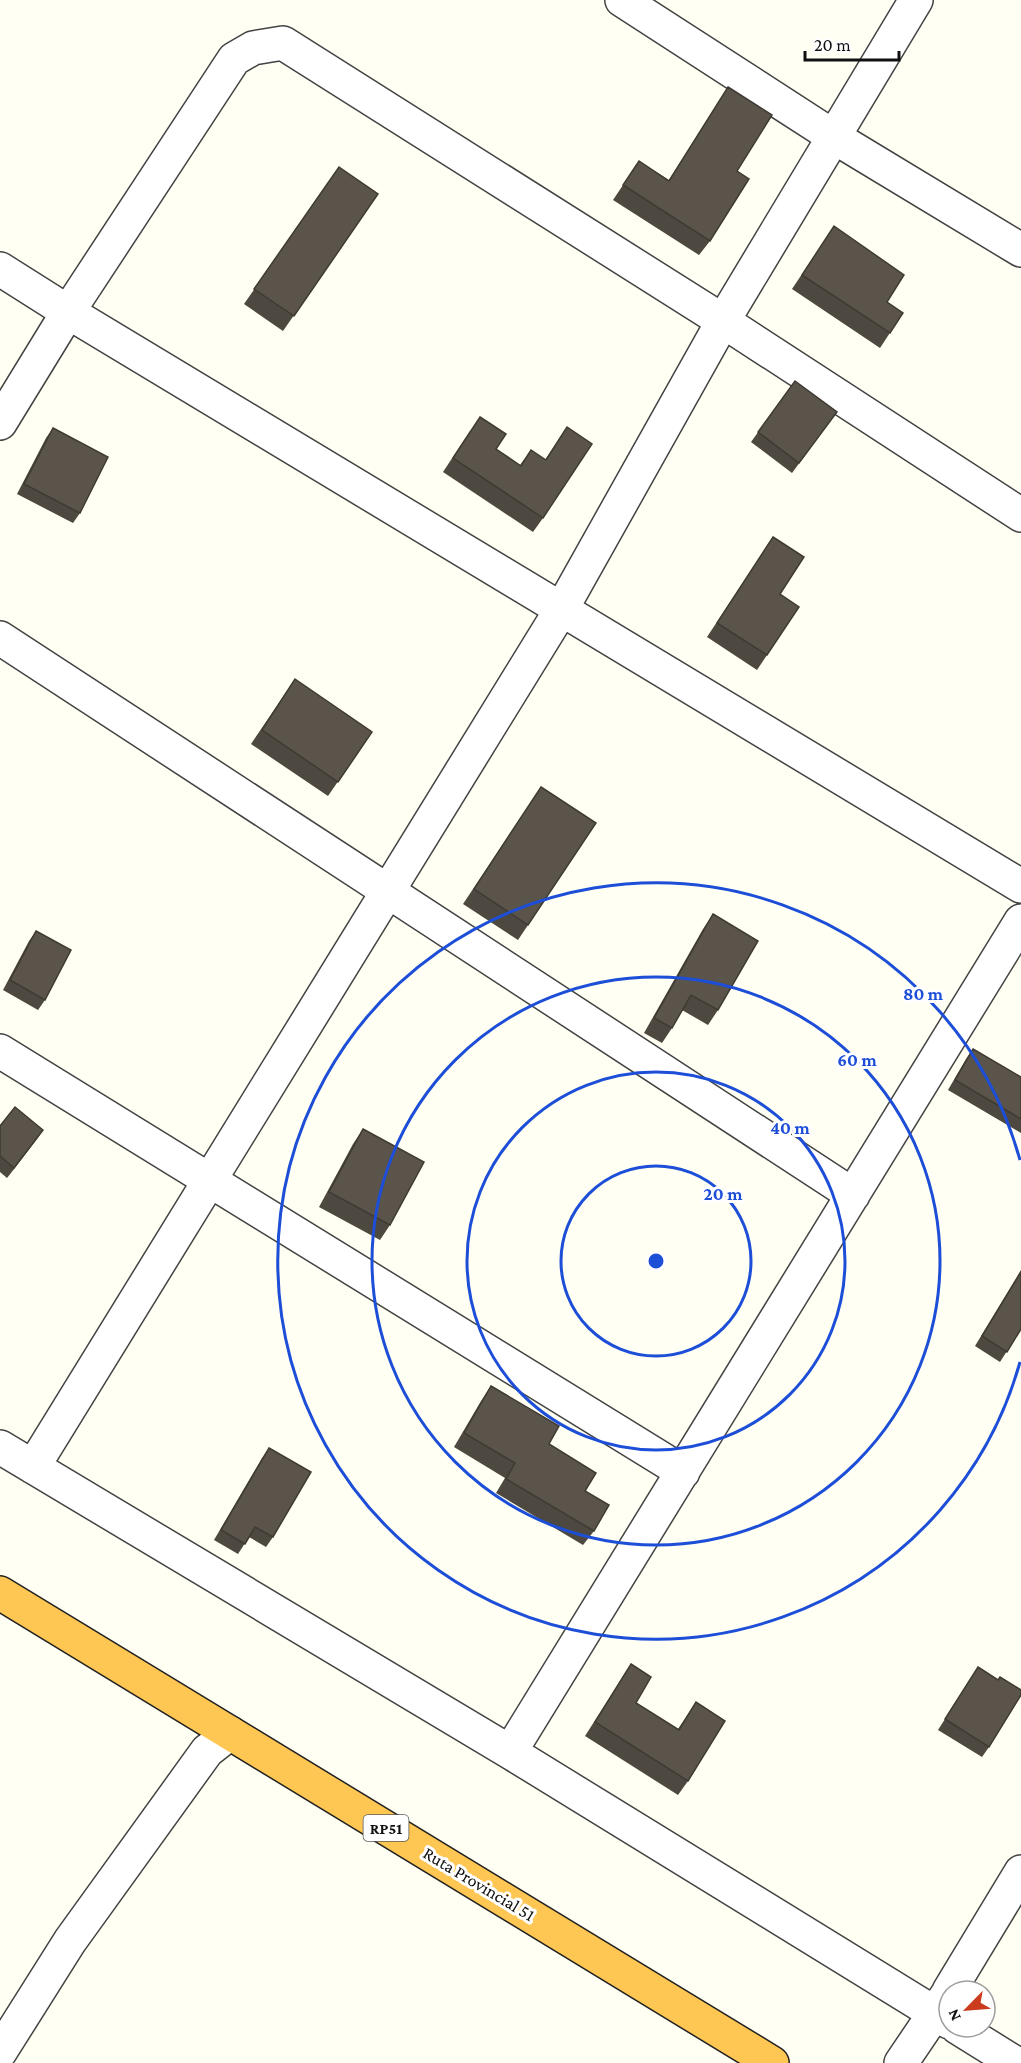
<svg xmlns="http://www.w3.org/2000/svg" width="1021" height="2063" font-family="'Crimson Pro',serif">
  <rect width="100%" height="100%" fill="#fffff3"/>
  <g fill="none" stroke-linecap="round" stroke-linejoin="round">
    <!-- minor casing -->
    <g stroke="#434343" stroke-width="36">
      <path id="minor" d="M622,0L834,137L1021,250
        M0,269L68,312L1021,886
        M0,423L68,312L234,59L253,48L283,43L723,321L1021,515
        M0,638L853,1195
        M0,1051L683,1472
        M0,1447L510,1752L949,2022
        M33,1467L561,610L723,321L916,0
        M510,1752L1021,921
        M949,1991L1021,1872
        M957,2027L1015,2063
        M0,2052L70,1941L207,1751L230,1733
        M901,2063L947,1995"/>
    </g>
    <!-- highway casing -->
    <g stroke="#212121" stroke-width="36">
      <path id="highway" d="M0,1593L772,2063"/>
    </g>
    <!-- minor -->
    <use href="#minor" stroke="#fff" stroke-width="33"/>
    <!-- highway -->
    <use href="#highway" stroke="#fec653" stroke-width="33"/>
  </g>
  <!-- wall -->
  <path fill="#4d4840" d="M728,87L737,171L710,241L699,255L613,200L639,161L669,180Z
    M339,167L378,194L283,331L244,304Z
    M834,226L887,302L903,313L880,348L792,289Z
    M795,381L837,412L792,473L751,442Z
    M567,427L543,518L533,532L443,472L470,431L520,465L531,450L545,460Z
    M53,428L80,513L73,523L17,494L46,438Z
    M773,537L780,594L767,655L757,670L707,637Z
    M295,679L372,732L328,796L251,744Z
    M541,787L528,925L518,940L463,904Z
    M713,914L718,1010L708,1025L682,1010L672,1028L662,1043L644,1033L703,929Z
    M36,931L45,1000L38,1010L3,990L29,941Z
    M973,1049L1021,1077V1133L948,1090L966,1059Z
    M0,1126L36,1140L7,1178L0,1172Z
    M363,1129L390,1225L380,1240L319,1207L353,1144Z
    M1021,1270V1329L1000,1362L975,1346Z
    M491,1386L549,1444L585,1491L594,1531L583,1545L496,1493L505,1478L454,1447L481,1401Z
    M269,1448L273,1537L266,1547L249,1537L238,1554L214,1540L262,1458Z
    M631,1664L636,1703L678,1729L696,1702L688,1781L678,1795L585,1736Z
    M978,1667L989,1747L982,1757L938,1730Z"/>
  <!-- shaded-wall -->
  <path fill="#3f3b34" d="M43,1130L36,1140L7,1178L14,1168Z"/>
  <!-- building -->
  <path fill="#5a544b" stroke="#3f3b34" stroke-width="1.5" d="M728,87L772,115L737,171L749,179L710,241L623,185L639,161L669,181Z
    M339,167L378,194L294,316L254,289Z
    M834,226L904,275L887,302L903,313L890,333L802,275Z
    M795,381L837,412L799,463L758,432Z
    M480,417L506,434L496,449L521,466L531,450L546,460L567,427L592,444L543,518L453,458Z
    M53,428L108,457L80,513L24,484Z
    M773,537L804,557L780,594L799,607L767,655L717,623Z
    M295,679L372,732L338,782L262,730Z
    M541,787L596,823L528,925L474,889Z
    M713,914L758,941L718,1010L691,995L672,1028L654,1018Z
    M36,931L71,950L45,1000L10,980Z
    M973,1049L1021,1077V1119L955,1080Z
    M15,1107L43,1130L14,1168L0,1156V1126Z
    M363,1129L424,1162L390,1225L329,1192Z
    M1021,1272V1329L1007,1352L982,1336Z
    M491,1386L559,1426L549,1444L596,1473L585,1491L609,1505L594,1531L506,1479L515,1463L464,1433Z
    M269,1448L311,1472L273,1537L255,1527L245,1544L221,1530Z
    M631,1664L651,1677L636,1703L679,1730L696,1702L725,1721L688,1781L595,1722Z
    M978,1667L998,1680L1000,1677L1021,1690V1695L989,1747L945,1719Z"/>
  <!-- distance rings -->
  <g fill="none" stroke="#1d4ed8" stroke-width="3">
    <circle cx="656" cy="1261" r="95"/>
    <circle cx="656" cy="1261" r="189"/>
    <circle cx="656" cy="1261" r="284"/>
    <path d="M1020 1362A378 378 0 1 1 1020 1160"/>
  </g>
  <g text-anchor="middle" stroke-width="6" stroke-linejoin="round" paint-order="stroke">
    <!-- shield labels -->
    <rect fill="#fff" stroke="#585858" stroke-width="1.5" x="363.5" y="1815" width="45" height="26" rx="4.5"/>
    <g font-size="16" font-weight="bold" fill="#101010">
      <text x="386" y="1834">RP51</text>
    </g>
    <!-- street labels -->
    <g font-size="18" fill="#101010" stroke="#fff">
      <text transform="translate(479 1884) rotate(31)" y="6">Ruta Provincial 51</text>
    </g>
  </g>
  <circle cx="656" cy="1261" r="9" fill="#1d4ed8" stroke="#fff" stroke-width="3"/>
  <g font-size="18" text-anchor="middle" font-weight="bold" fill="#1d4ed8" stroke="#fff" stroke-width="6" stroke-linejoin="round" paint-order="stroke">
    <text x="923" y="1000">80 m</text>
    <text x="857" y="1066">60 m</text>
    <text x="790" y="1134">40 m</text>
    <text x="723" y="1200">20 m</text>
  </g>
  <!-- north arrow -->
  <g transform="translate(967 2009) rotate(245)"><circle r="28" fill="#ffffff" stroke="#9f9f9f" stroke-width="1.5"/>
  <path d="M0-4.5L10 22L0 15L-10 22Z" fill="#cb3b1d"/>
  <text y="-9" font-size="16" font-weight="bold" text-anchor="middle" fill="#101010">N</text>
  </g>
  <!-- scale -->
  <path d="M805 51v9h94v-9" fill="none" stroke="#101010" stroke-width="3"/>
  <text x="814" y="51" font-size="18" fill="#101010" stroke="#ffffff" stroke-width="4.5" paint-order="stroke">20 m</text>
</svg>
